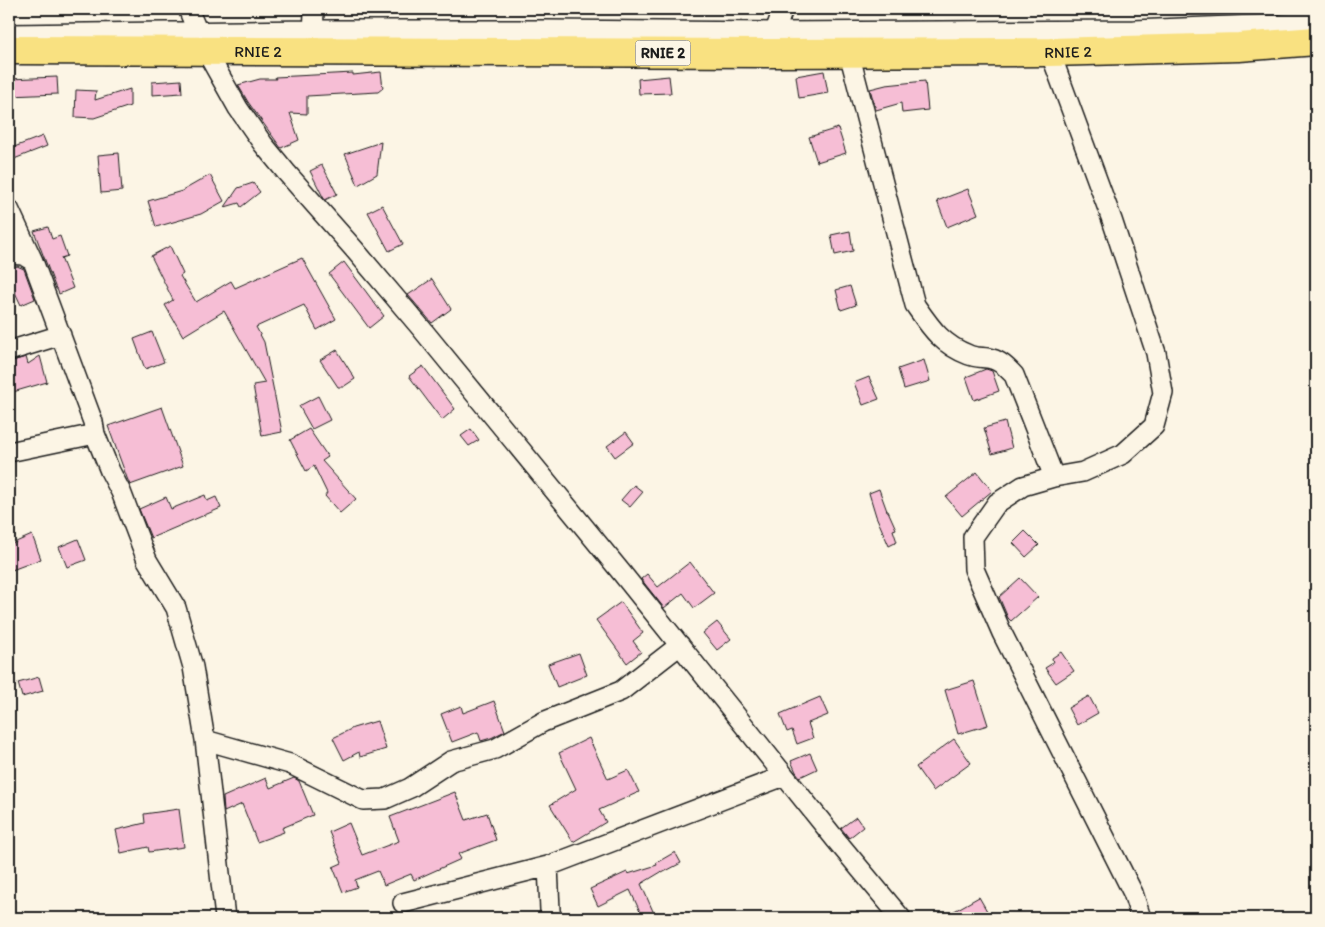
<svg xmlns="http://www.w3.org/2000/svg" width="1325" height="927" font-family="Itim,sans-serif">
  <rect width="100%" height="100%" fill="#fcf5e5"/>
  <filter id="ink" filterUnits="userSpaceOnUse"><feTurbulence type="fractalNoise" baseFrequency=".02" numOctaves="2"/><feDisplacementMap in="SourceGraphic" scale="10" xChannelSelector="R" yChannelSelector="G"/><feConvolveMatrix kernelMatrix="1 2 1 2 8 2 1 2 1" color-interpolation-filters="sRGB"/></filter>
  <g filter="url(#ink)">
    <!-- building -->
    <path fill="#f6bed5" stroke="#1c1c1c" d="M824,71L828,93L799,98L796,76Z
      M381,72L383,88L378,92L307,96V114L290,113L299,140L281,148L248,102L238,85L260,79H276L275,77L353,73V75Z
      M669,76L671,93L639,94L638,79Z
      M57,77L58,94L9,96V79Z
      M181,80L182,93L152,95V82Z
      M925,81L928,110L902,113L901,103L876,110L870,89L886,85Z
      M130,89V106L94,118L75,117L76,90L96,91L95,100Z
      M838,128L846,153L817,162L809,137Z
      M43,136L47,146L9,161V149Z
      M381,142L377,174L358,185L345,154Z
      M119,153L122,191L101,193L98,155Z
      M322,165L337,194L325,200L323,197L310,171Z
      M210,175L224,201L201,214L156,227L148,201L182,191Z
      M253,183L260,192L241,207L239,203L225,207L238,188Z
      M968,189L978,214L947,227L937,201Z
      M382,205L403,244L389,251L368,212Z
      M48,227L52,239L60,236L67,256L61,258L73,288L59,294L57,289H56L34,231Z
      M850,231L853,251L835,255L831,235Z
      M170,246L183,274L180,276L196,302L231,281L235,288L302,258L336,319L317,330L304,305L256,327L264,342L282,432L262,436L253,385L265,383L224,311L183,336L165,305L173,300L151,256Z
      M344,262L384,316L369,328L329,274Z
      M17,266L24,269L35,299L21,305L9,280V270Z
      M432,279L451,309L432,323L408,295Z
      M850,286L856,305L841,310L836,290Z
      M152,332L164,362L145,369L134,339Z
      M337,350L355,379L343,387H338L320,360Z
      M40,356L47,382L13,392L9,375V362L26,357L28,364Z
      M924,360L930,381L904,389L898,369Z
      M423,366L455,409L442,420L409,376Z
      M986,369L992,371L999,391L974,400L966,377Z
      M869,377L879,399L863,405L854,383Z
      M318,396L330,420L312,429L299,406Z
      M162,407L183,466L130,485L127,478L108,426Z
      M1005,422L1012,448L992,454L984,428Z
      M309,429L328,457L322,461L356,499L340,513L325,496L327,493L314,466L306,471L290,440Z
      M471,429L479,440L469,446L461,436Z
      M626,432L634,443L615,457L607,446Z
      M977,472L992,491L962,516L946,497Z
      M634,485L643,492L630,507L621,500Z
      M879,489L887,511H888L896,529L893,530L897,542L889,546L876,516L869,493Z
      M205,495L207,501L216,497L221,508L151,538L139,509L166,497L171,509Z
      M1025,531L1039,545L1026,557L1013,543Z
      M32,535L41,559L12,570L9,563V545Z
      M78,539L86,560L67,567L59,547Z
      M690,562L714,593L694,608L683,593L664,608L641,579L647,574L658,587Z
      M1020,578L1038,597L1011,621L1008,618L999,597Z
      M621,602L643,633L633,641L641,652L627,663L596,620Z
      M717,622L731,639L717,650L703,633Z
      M1061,652L1074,671L1056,683L1045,668L1053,663L1052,658Z
      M579,653L587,675L557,687L548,664Z
      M39,677L43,691L22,697L18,683Z
      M974,681L988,725L958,734L945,690Z
      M1089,696L1098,713L1077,725L1068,708Z
      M820,697L828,715L808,723L813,738L797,744L792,730L787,732L780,714Z
      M494,701L505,731L491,738L481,741L478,732L452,742L441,714L461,706L463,713Z
      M377,721L386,749L360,757L359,752L344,760L333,738L353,728Z
      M589,738L608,779L628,770L639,792L599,810L606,822L573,842L550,805L576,789L559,753Z
      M954,739L971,763L933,791L916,767Z
      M810,753L817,769L800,777L796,772L791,761Z
      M266,778L270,788L294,778L299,781L313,815L282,828L284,832L257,842L242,804L224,812L223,797Z
      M455,792L466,820L487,813L496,840L458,854L461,859L414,880L411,874L384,885L378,871L355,880L357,887L343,892L333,867L342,863L329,832L349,823L362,855L399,841L390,817Z
      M179,809L184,847L149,852L148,847L121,853L116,830L145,823L144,814Z
      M856,817L863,827L849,838L841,828Z
      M675,852L681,863L662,873L661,872L641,884L656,918H643L630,890L598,906L590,889L627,872L628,874L657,865L656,863Z
      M979,897L991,918H942Z"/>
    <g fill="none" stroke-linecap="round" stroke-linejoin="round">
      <!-- minor casing -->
      <g stroke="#1c1c1c" stroke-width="22">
        <path id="minor" d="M188,9L206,51L238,108L263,144L286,172L354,249L421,328L621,572L836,840L901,918
          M9,34L313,30H549L775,32L1134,30L1281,24L1316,19
          M313,42L314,9
          M771,43L783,9
          M1050,52L1112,220L1156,353L1163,393L1154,426L1123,454L1083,472L1054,477L1023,486L997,503L973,537L974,569L1002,633L1133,893L1141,918
          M849,53L915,305C931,328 942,345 969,355C976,358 985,357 992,359C1001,361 1008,369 1014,375L1054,477
          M9,209L33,261L93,422L95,434L110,471L121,492L147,560L176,608L193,667L205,740L225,918
          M9,254L23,255L33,261
          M9,351L61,335
          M9,452L95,434
          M205,740L290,764L363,800L385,799L410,788L451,761L495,749L543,722L621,691L680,645
          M548,866L550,910L551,918
          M403,903L548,866L784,776"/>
      </g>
      <!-- highway casing -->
      <g stroke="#1c1c1c" stroke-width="31">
        <g id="highway">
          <path id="s1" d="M9,50L768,53L1050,52L1239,47L1316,41"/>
        </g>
      </g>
      <!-- minor -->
      <use href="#minor" stroke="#fcf5e5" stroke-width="19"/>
      <!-- highway -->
      <use href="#highway" stroke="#f9e181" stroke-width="28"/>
    </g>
  </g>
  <g text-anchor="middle" stroke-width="5" stroke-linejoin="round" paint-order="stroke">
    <!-- shield labels -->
    <rect fill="#fcf5e5" stroke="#5f5d58" stroke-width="1" x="635.5" y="40.5" width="55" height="25" rx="4"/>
    <g font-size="15" font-weight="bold" fill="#1c1c1c">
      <text x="663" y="58">RNIE 2</text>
    </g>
    <!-- street labels -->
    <g font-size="16" fill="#1c1c1c" stroke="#fcf5e5">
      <text dy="6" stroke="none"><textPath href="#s1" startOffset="249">RNIE 2</textPath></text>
      <text dy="6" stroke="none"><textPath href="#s1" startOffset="1059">RNIE 2</textPath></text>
    </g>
  </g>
  <!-- margin -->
  <rect width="1325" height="927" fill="none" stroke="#fcf5e5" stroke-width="30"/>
  <rect x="15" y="15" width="1295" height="897" fill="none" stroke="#1c1c1c" stroke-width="2" filter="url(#ink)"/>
</svg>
